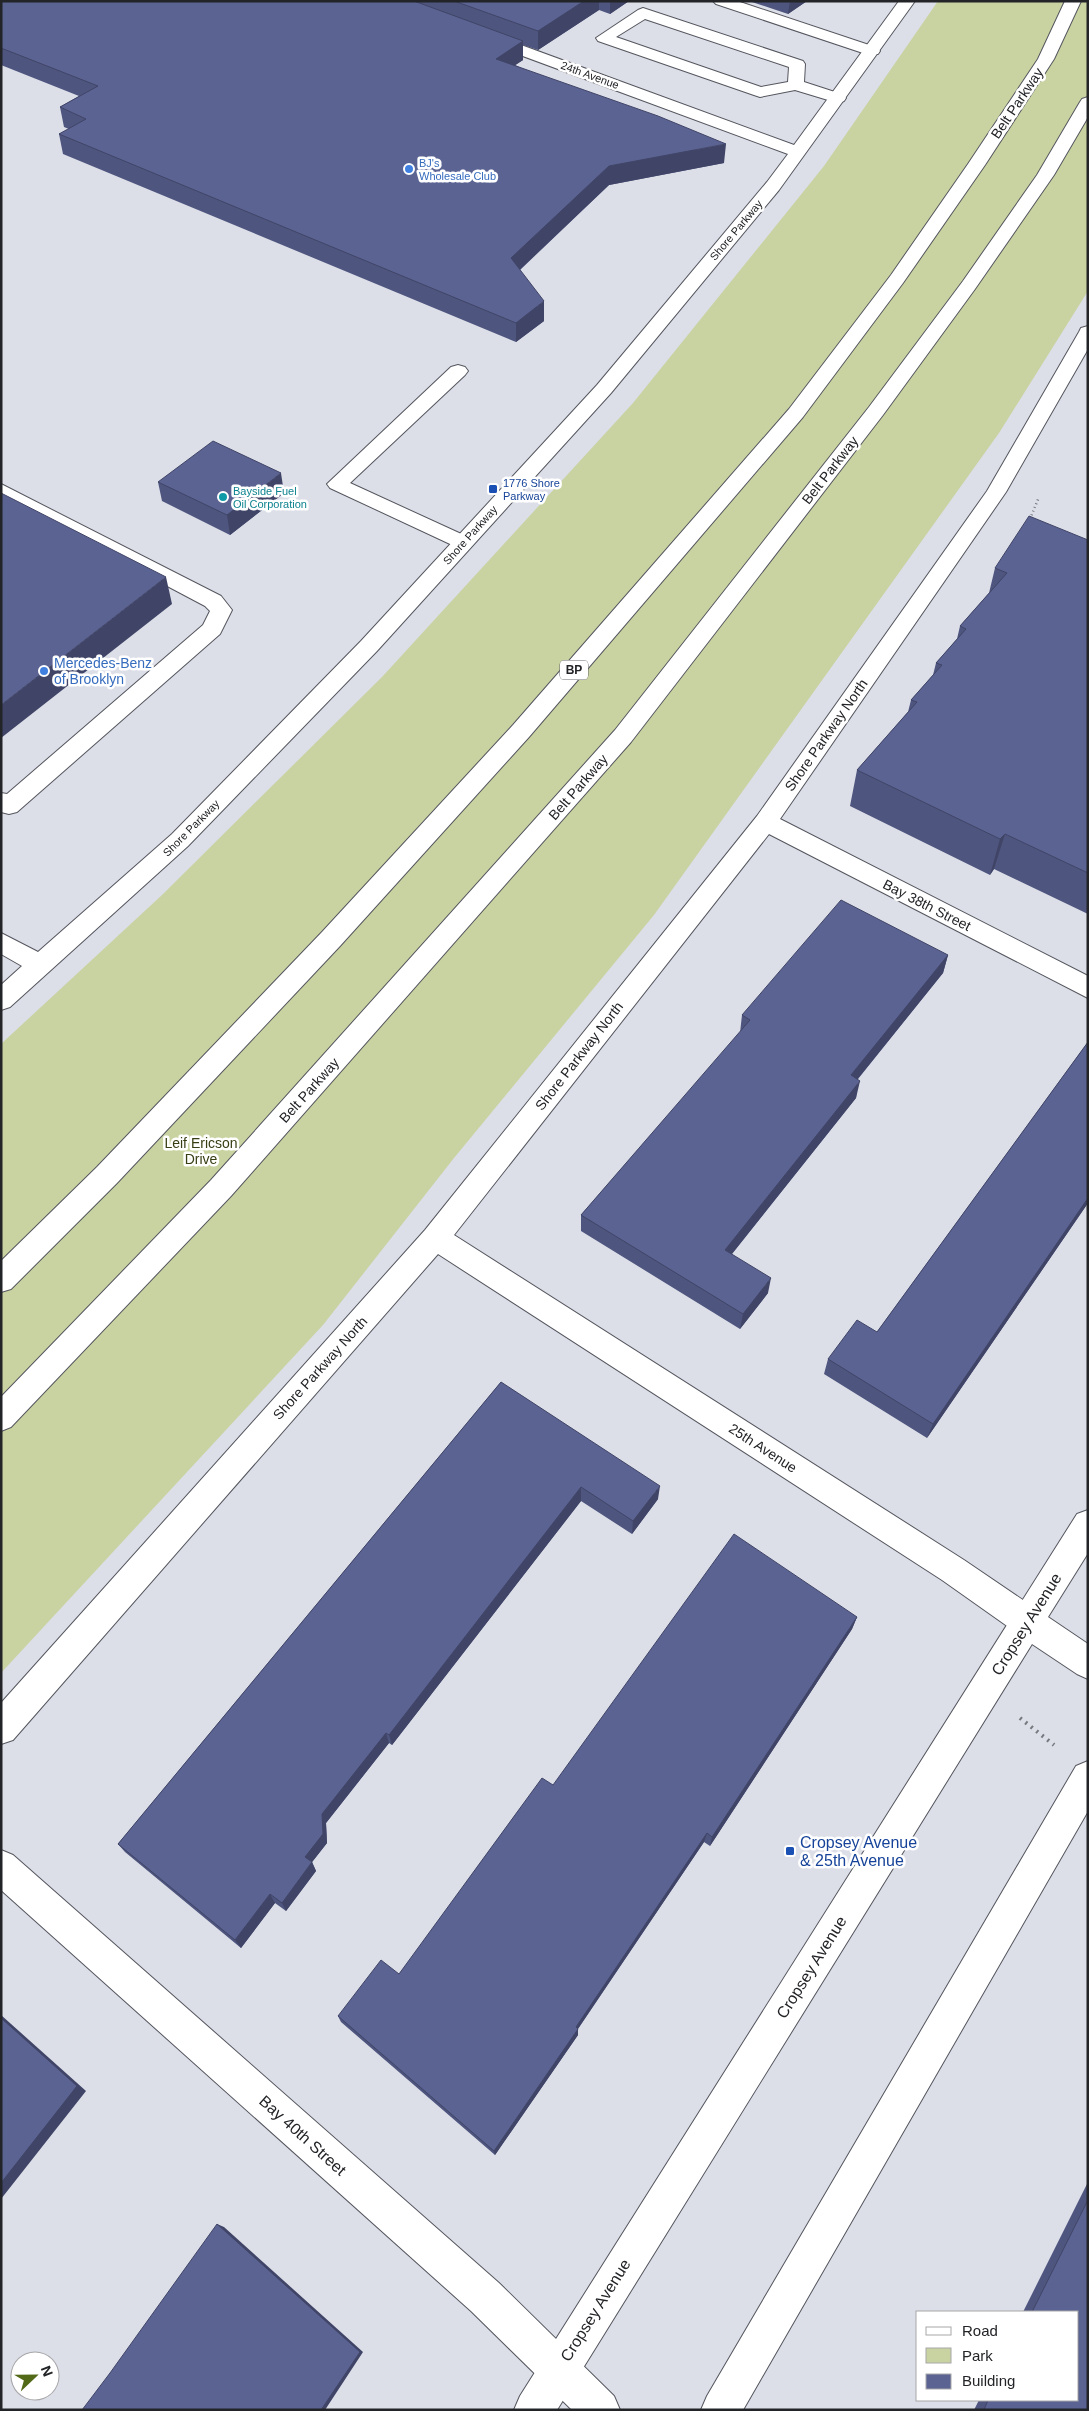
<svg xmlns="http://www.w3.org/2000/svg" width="1089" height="2411" font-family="Arial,sans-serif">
  <rect width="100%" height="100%" fill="#dcdee8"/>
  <!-- green -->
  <path fill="#c9d3a1" d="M938,1H1088V291L999,433L654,915L454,1158L323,1325L1,1673V1044L162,895L382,677L633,403L824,166Z"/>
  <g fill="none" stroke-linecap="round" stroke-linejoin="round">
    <!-- lane casing -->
    <g stroke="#54565e" stroke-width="2">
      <path id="lane" d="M713,1H737L878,48L880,51L878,54H866L716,4Z
        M643,8L803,61L805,64L804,82L844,95L846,98L844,101L838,103L795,90L760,97L754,95L598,41L596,38L638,10ZM645,19L789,67L788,82L761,87L616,37Z
        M458,365L465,367L468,371L465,375L350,483L470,538L473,543L470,548L463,550L330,488L327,484L451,367Z
        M1,484L221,596L232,610L220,634L17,812L9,814L1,812V793L7,794L203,625L210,611L205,606L1,498Z"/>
    </g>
    <!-- street casing -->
    <g stroke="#54565e" stroke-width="2">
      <path id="street" d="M899,1H915L779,190L611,393L377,651L188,846L10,1007L1,1010V985L22,966L1,954V933L38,952L172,834L361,641L597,385L767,182L788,154L482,41L480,38L482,35H494L794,145Z
        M1088,326V349L1006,492L780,819L1088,976V998L769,834L454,1235L964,1560L1039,1611L1044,1622L1039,1633L1028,1637L1017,1633L942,1580L438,1254L13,1740L1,1744V1703L425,1230L757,816L987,491L1079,332L1081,328Z
        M1,1850L13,1855L499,2283L614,2396L620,2410H572L471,2311L1,1890Z"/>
    </g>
    <!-- secondary casing -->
    <g stroke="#54565e" stroke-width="2">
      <path id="secondary" d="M1088,1510V1553L1048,1617L1088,1644V1679L1077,1674L1032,1644L557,2410H514L520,2396L1077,1514Z
        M1088,1761V1811L743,2410H701L707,2396L1076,1766Z"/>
    </g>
    <!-- highway casing -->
    <g stroke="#54565e" stroke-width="2">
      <path id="highway" d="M1065,1H1081L1054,59L985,165L903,283L803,417L529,737L340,946L117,1183L11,1289L1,1292V1261L97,1167L322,932L513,725L789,409L891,275L968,164L1038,59Z
        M1088,97V117L1054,175L975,289L883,415L631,742L231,1196L11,1427L1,1431V1397L211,1180L615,730L869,407L963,281L1037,175L1080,102L1082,99Z"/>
    </g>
    <!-- path-far1 -->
    <path stroke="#77797f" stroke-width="2.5" stroke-dasharray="1 3" stroke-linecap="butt" d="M1030,519L1039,497"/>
    <!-- path -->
    <path stroke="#77797f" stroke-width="4" stroke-dasharray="2 5" stroke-linecap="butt" d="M1020,1718L1054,1745"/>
    <!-- lane -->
    <use href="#lane" fill="#fff" fill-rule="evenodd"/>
    <!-- street -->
    <use href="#street" fill="#fff" fill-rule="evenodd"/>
    <!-- secondary -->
    <use href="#secondary" fill="#fff" fill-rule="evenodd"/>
    <!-- highway -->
    <use href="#highway" fill="#fff" fill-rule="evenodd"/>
  </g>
  <!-- wall -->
  <path fill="#4e557e" d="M1,1H629L610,14L599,10L538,50L523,45V60L515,65L724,163L609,185L520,270L544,321L516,342L63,154L59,134L69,129L64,127L60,107L79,96L1,65Z
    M749,1H807L788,14Z
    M158,482L284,493L230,535L162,501Z
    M1088,540V914L994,869L990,875L850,806L857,770L908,712L911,700L933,675L936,663L957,639L960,626L989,593L995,568Z
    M948,955L943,973L858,1079L856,1098L732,1254L768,1293L740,1329L581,1231V1215L740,1033L742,1015Z
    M1088,1042V1203L927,1438L824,1374L828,1359L877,1332Z
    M501,1382L658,1499L632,1534L581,1501L392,1745L389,1743L326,1823L327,1843L312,1862L316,1871L286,1911L275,1903L241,1948L125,1852L118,1844Z
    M857,1617L852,1629L710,1846L704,1842L578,2029V2035L495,2155L341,2022L338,2016L399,1974L553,1785Z
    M1088,2182V2410H974L979,2400H1078V2312H1023Z"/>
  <!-- shaded-wall -->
  <path fill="#404567" d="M584,1H599V10L538,50V31Z
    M610,1H629L610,14Z
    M790,1H807L788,14Z
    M523,41V60L496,78V59Z
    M726,144L724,163L609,185L511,278V258L609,166Z
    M544,301V321L516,342V323Z
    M281,473L284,493L230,535L227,515Z
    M166,577L172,604L1,738V705Z
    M1005,834L994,869L990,875L1000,839Z
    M948,955L943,973L847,1092L851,1075Z
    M860,1081L856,1098L723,1265L725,1250Z
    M1088,1198V1203L927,1438L933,1424Z
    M771,1278L768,1293L740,1329L743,1314Z
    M660,1486L658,1499L632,1534L633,1521Z
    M581,1487V1501L392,1745L389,1735Z
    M857,1617L852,1629L710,1846L712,1837Z
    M386,1733L389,1743L326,1823L327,1843L309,1866L305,1857L322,1814Z
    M707,1833L704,1842L575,2033L576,2027Z
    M312,1862L316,1871L286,1911L282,1903Z
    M270,1894L275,1903L241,1948L235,1940Z
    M1,2015L86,2091L1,2199Z
    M578,2029V2035L495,2155L494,2151Z
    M217,2224L224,2227L363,2352L325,2410H321Z"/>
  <!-- building -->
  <path fill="#5b6393" stroke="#404567" d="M1,1H414L523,41L496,59L658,116L726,144L609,166L511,258L544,301L516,323L59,134L86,119L60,107L98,86L1,48Z
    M454,1H584L538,31Z
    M213,441L281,473L227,515L158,482Z
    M1,493L166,577L1,705Z
    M1029,516L1088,540V873L1005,834L1000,839L857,770L917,702L911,700L942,665L936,663L966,629L960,626L1007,573L995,568Z
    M841,900L948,955L851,1075L860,1081L725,1250L771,1278L743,1314L581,1215L750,1020L742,1015Z
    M1088,1042V1198L933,1424L828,1359L857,1320L877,1332Z
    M501,1382L660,1486L633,1521L581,1487L389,1735L386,1733L322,1814L323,1834L305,1857L312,1862L282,1903L270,1894L235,1940L118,1844Z
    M734,1534L857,1617L712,1837L707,1833L576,2027L578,2029L494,2151L338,2016L381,1960L399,1974L542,1778L553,1785Z
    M1,2018L77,2086L1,2183Z
    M1088,2200V2410H984L988,2400H1078V2312H1032Z
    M217,2224L360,2352L321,2410H82L110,2373Z"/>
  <!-- markers -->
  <g fill="#3f7fe0" stroke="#fff" stroke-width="2">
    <circle cx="409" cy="169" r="5"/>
    <circle cx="44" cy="671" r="5"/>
  </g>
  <g fill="#1a4fb4" stroke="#fff" stroke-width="2">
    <rect x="488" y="484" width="10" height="10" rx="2.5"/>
    <rect x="785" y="1846" width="10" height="10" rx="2.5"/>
  </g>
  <circle fill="#0f9aa8" stroke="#fff" stroke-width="2" cx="223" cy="497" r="5"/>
  <g text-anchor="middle" stroke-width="5" stroke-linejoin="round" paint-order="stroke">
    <!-- far-street labels -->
    <g font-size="11" fill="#232427" stroke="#fff">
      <text transform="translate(590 75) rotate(20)" y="4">24th Avenue</text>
      <text transform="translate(736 230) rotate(-50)" y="4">Shore Parkway</text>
      <text transform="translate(470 535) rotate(-48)" y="4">Shore Parkway</text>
      <text transform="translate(191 828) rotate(-45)" y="4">Shore Parkway</text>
    </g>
    <!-- far-shop labels -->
    <g font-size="11" fill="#366cbe" stroke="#fff" text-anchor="start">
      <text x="419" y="167">BJ's<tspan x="419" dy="13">Wholesale Club</tspan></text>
    </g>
    <!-- far-transit labels -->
    <g font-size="11" fill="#164399" stroke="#fff" text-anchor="start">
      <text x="503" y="487">1776 Shore<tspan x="503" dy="13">Parkway</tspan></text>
    </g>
    <!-- far-culture labels -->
    <g font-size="11" fill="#0d838f" stroke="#fff" text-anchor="start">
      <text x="233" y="495">Bayside Fuel<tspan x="233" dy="13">Oil Corporation</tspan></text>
    </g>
    <!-- shield labels -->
    <rect fill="#fff" stroke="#656668" stroke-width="1" x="560" y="660.5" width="28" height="19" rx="4"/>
    <g font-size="12" font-weight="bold" fill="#232427">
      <text x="574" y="674">BP</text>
    </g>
    <!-- street labels -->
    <g font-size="14" fill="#232427" stroke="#fff">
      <text transform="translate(1017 103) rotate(-56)" y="5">Belt Parkway</text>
      <text transform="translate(830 470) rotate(-52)" y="5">Belt Parkway</text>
      <text transform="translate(826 735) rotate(-55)" y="5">Shore Parkway North</text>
      <text transform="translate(578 787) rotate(-49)" y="5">Belt Parkway</text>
      <text transform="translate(927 905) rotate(27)" y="5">Bay 38th Street</text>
      <text transform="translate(579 1056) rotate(-52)" y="5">Shore Parkway North</text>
      <text transform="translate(309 1090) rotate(-48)" y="5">Belt Parkway</text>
      <text transform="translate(320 1368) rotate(-48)" y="5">Shore Parkway North</text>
      <text transform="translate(763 1448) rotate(33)" y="5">25th Avenue</text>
    </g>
    <!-- shop labels -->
    <g font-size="14" fill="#366cbe" stroke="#fff" text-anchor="start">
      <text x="54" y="668">Mercedes-Benz<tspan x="54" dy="16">of Brooklyn</tspan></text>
    </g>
    <!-- park labels -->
    <g font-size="14" fill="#383e14" stroke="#fff">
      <text x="201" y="1148">Leif Ericson<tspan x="201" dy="16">Drive</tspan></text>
    </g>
    <!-- near-street labels -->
    <g font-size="16" fill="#232427" stroke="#fff">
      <text transform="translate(1026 1624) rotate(-58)" y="6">Cropsey Avenue</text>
      <text transform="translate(811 1967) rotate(-58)" y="6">Cropsey Avenue</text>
      <text transform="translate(303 2135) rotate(42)" y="6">Bay 40th Street</text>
      <text transform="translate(595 2310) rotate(-58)" y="6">Cropsey Avenue</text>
    </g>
    <!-- near-transit labels -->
    <g font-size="16" fill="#164399" stroke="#fff" text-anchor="start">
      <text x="800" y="1848">Cropsey Avenue<tspan x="800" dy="18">&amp; 25th Avenue</tspan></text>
    </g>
  </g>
  <!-- border -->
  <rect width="1089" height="2411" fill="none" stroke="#232427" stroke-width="5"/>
  <!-- legend -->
  <rect x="916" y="2311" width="162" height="90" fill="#ffffff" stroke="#a7a7a9"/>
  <rect x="926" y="2327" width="25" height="8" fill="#ffffff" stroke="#a7a7a9"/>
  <text x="962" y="2336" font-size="15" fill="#232427">Road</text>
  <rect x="926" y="2348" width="25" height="15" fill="#c9d3a1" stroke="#a7a7a9"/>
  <text x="962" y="2361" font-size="15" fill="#232427">Park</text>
  <rect x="926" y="2374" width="25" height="15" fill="#5b6393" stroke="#a7a7a9"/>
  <text x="962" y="2386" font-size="15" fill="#232427">Building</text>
  <!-- north arrow -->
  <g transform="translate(35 2376) rotate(68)"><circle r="24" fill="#ffffff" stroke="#a7a7a9"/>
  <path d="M0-4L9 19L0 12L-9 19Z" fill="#526918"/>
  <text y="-8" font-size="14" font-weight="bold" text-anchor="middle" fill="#232427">N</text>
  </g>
</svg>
